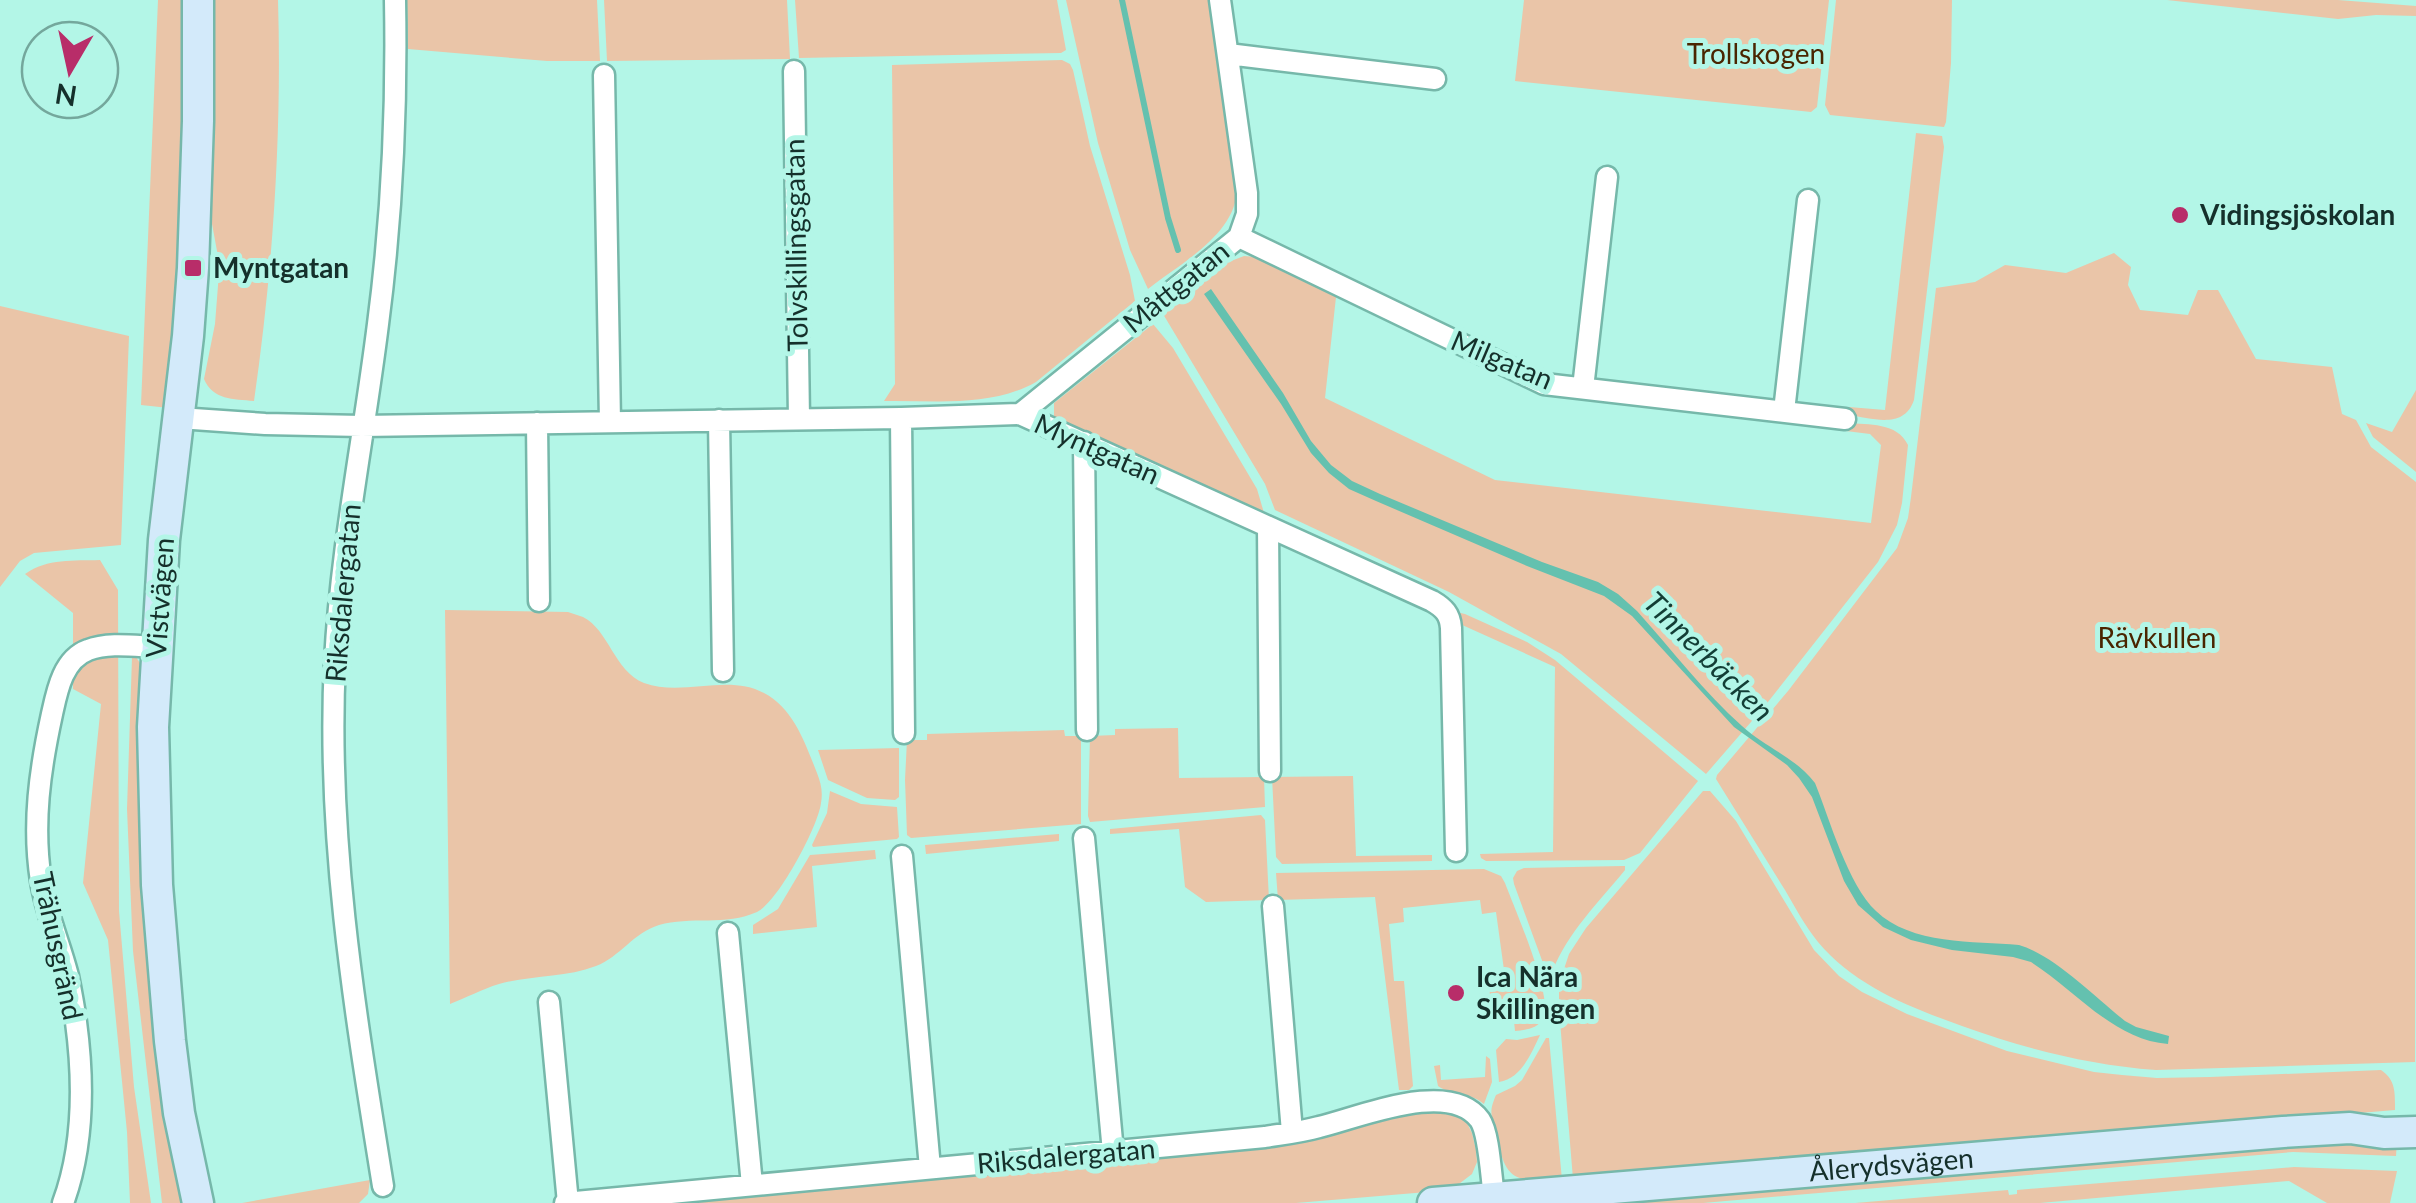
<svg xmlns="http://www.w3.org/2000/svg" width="2416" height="1203" font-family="Lato,sans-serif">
  <rect width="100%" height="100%" fill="#b3f6e7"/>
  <!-- green -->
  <path fill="#eac5a8" d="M158,0H184L185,24L182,196L169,408L141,405Z
    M212,0H278C282,133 273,269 254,401C233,399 213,400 204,379L215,324L220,260L217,251L210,213Z
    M407,0H597L600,61H547L408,49Z
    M604,0H787L790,59L607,61Z
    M795,0H1057L1066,50L1061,53L799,58Z
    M1066,0H1210L1237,187C1238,233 1181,263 1148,289L1130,250L1098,143Z
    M1524,0H1829L1817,107L1811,112L1515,81Z
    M1836,0H1952L1951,63L1946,122L1944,127L1830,115L1825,105Z
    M2167,0H2338L2416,6V16L2376,15L2338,19Z
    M1062,60L1070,64L1073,70L1090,146L1130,275L1135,301L1036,382C990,408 935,400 884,401L895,384L892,65Z
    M1916,133L1942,136L1944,147L1914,400C1904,430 1872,418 1848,415L1849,407L1885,410Z
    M2114,253L2131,267L2128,285L2140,310L2188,315L2198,290H2218L2256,359L2332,367L2342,414L2356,420L2371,447L2416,482L2415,1062L2156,1070C2089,1065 2026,1049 1962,1026C1909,1007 1855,986 1818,942C1805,926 1795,907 1785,890C1762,853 1739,816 1716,779L1717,775L1788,691L1897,548L1908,518L1911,497L1936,288L1975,282L2005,265L2066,273Z
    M1244,256L1256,257L1336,297L1325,398L1495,480L1871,523L1881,445L1870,434L1846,431L1847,423C1869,425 1897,422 1908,445L1902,503L1897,525L1878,562L1764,707L1706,774L1561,654L1449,592L1275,510L1265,484L1163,314L1226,263Z
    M0,306L129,336L121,545L34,553L20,561L0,587Z
    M1153,324L1173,348L1244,467L1257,489L1264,513L1054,419V403Z
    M2416,390V472L2373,437L2366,423L2392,432Z
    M100,560L118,590L119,911L134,1087L151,1203H130L127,1132L108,940L83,883L101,704L73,689V613L25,574C48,558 73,561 100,560Z
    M445,610L568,612C573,614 578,615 583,617C609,630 614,671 644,683C683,697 728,673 764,693C794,709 805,743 817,773C821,783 823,792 821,803C818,827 778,902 757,912C726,926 690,916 659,925C633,933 620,957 596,966C565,978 531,975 499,984C482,989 466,998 450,1004Z
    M1456,612L1465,614L1527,642L1555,660L1698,781L1640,853L1624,860L1486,861L1481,858L1480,854L1553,852L1555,667L1460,624Z
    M132,657H136L144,669L184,1203H162L133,951L127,809Z
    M1178,728L1179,778L1264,777L1265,807L1090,822L1088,816L1090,736L1115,735V729Z
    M1064,730L1065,736H1081V824L911,838L907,835L905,780L907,740H927V734Z
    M899,748V797L895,800L867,798L828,780L818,750Z
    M1353,776L1356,856L1432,855V861L1282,864L1276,857L1272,777Z
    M830,791L861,804L897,807L899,837L897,839L813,847L812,845L827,813Z
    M1703,791H1710L1736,821L1814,950L1839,976L1862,992L1907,1014L2007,1051L2094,1072L2122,1075L2157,1078L2210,1077L2381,1070C2396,1080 2395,1093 2395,1110L1573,1179L1559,1009V984L1569,954L1586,928Z
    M1261,815L1265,820L1269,900L1206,902L1185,887L1179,829L1110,834V829Z
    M1059,834V841L926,854L925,845Z
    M875,850L876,859L812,866L817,927L753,934V925L778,909L810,855Z
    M1622,866H1625V870C1598,903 1568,932 1552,972L1547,974L1514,884L1513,878L1517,871L1524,868Z
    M1484,869L1501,876L1505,883C1514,907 1555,1000 1543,1019C1537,1029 1525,1030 1515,1031L1513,1011L1503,1010L1490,996L1488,972L1504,970L1496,912L1482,914L1480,900L1403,908L1404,922L1389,924L1394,981H1404L1413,1086L1409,1090H1399L1375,897L1278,900L1276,873Z
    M1540,1035C1531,1054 1521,1079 1499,1082L1496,1050L1506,1039L1517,1040Z
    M1546,1038H1549L1562,1180C1514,1181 1506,1183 1496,1133C1492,1114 1488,1114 1496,1095L1515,1086L1522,1080Z
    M1486,1056L1490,1059L1492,1082L1484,1104C1466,1090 1452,1096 1438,1086L1434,1066L1440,1065L1441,1080L1485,1077Z
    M1438,1110L1458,1117L1467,1123L1472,1133L1476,1150L1477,1162L1472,1174L1451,1190L1296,1203H648L1287,1144L1391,1116Z
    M2397,1140L2396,1156L2293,1152L1703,1203H1588L2129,1157Z
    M2294,1167L2397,1171L2390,1203H2327L2289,1181L2040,1203H1855L2008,1190L2009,1195L2017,1194V1190Z
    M370,1180L368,1194L359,1203H242Z"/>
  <!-- water -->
  <path fill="#64c1af" d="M1211,289L1283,393L1311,441L1331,465L1352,481L1380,494L1542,562L1598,582L1618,594L1637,611C1671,649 1705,693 1742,726C1766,748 1795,757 1815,783C1830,820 1848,885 1876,911C1911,945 1974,941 2019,945C2054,955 2096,998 2125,1021L2136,1027L2169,1036L2168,1044C2114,1040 2075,990 2031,962L2013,957L1952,950L1911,940L1883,927L1858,905L1844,881L1812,797L1799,778L1787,765L1734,727L1632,616L1604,596L1527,566L1376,501L1349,489L1329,473L1311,453L1281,404L1204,294Z"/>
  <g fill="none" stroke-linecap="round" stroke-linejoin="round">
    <!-- stream -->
    <path stroke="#64c1af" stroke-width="6" d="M1122,0L1168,218L1178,250"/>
    <!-- minor casing -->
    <g stroke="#76b8aa" stroke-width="25">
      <path id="minor" d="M1228,54L1435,79
        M794,71L799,419
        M604,75L610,422
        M1239,237L1544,384L1845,419
        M1583,388L1607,177
        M1784,411L1808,200
        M1020,414L1239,237L1247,214V193L1220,0
        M179,418L265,424L362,426L901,418L1020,414L1432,601C1444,608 1450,614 1451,628L1456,851
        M901,418L904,733
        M719,420L723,671
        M537,423L539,601
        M1084,442L1087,730
        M1268,527L1270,771
        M1084,838L1113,1152
        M902,856L930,1168
        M1273,906L1292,1132
        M728,933L752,1185
        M549,1002L568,1203
        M383,1186C355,1012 326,838 335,661C341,547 364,437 378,324C392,217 397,108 395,0
        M63,1203C84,1146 84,1082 76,1022C74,1007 71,991 68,976C60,944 46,913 41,881C32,824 40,769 52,714C57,691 63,659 88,650C108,642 134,646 156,647
        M565,1203L1265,1137C1283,1134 1301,1132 1319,1127C1358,1118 1450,1078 1480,1120C1490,1135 1491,1182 1495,1203"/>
    </g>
    <!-- secondary casing -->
    <g stroke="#76b8aa" stroke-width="35">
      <g id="secondary">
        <path d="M198,0V121L193,268L188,336L164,540L153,727L157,885L170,1041L179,1113L198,1203"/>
        <path id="s1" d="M1433,1203L2283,1132L2350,1128L2384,1133L2416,1132"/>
      </g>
    </g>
    <!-- minor -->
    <use href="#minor" stroke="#fff" stroke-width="20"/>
    <!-- secondary -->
    <use href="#secondary" stroke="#d3eafa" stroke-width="30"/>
  </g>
  <!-- markers -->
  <g fill="#b82d69" stroke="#b3f6e7" stroke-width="4">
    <circle cx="2180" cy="215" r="10"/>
    <rect x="183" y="258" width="20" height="20" rx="5"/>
    <circle cx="1456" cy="993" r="10"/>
  </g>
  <g text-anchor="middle" stroke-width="10" stroke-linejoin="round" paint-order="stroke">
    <!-- park labels -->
    <g font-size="28" fill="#4a2500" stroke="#b3f6e7">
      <text x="1756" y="64">Trollskogen</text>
      <text x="2157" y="648">Rävkullen</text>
    </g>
    <!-- poi labels -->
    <g font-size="28" font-weight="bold" fill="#15302b" stroke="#b3f6e7" text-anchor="start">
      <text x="2200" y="225">Vidingsjöskolan</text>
      <text x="213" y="278">Myntgatan</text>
      <text x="1476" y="987">Ica Nära<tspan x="1476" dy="32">Skillingen</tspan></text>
    </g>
    <!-- street labels -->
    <g font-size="28" fill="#15302b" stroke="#b3f6e7">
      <text transform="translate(796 245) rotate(-91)" y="10">Tolvskillingsgatan</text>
      <text transform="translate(1176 287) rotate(-39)" y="10">Måttgatan</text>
      <text transform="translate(1502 360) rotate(23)" y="10">Milgatan</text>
      <text transform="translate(1097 449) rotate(24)" y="10">Myntgatan</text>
      <text transform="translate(343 593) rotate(-85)" y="10">Riksdalergatan</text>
      <text transform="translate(160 598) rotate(-86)" y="10">Vistvägen</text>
      <text transform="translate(58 946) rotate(78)" y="10">Trähusgränd</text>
      <text transform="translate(1066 1156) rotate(-5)" y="10">Riksdalergatan</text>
      <text dy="10" stroke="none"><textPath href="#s1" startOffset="460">Ålerydsvägen</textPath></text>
    </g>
    <!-- water labels -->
    <g font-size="30" font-style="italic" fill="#123d35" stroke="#b3f6e7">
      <text transform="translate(1708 657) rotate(45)" y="10">Tinnerbäcken</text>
    </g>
  </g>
  <!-- north arrow -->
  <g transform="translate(70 70) rotate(189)"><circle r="48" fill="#b3f6e7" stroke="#74a79c" stroke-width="2.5"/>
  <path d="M0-8L18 38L0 25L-18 38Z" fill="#b82d69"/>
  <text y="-15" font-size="28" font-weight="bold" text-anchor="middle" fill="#15302b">N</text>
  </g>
</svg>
